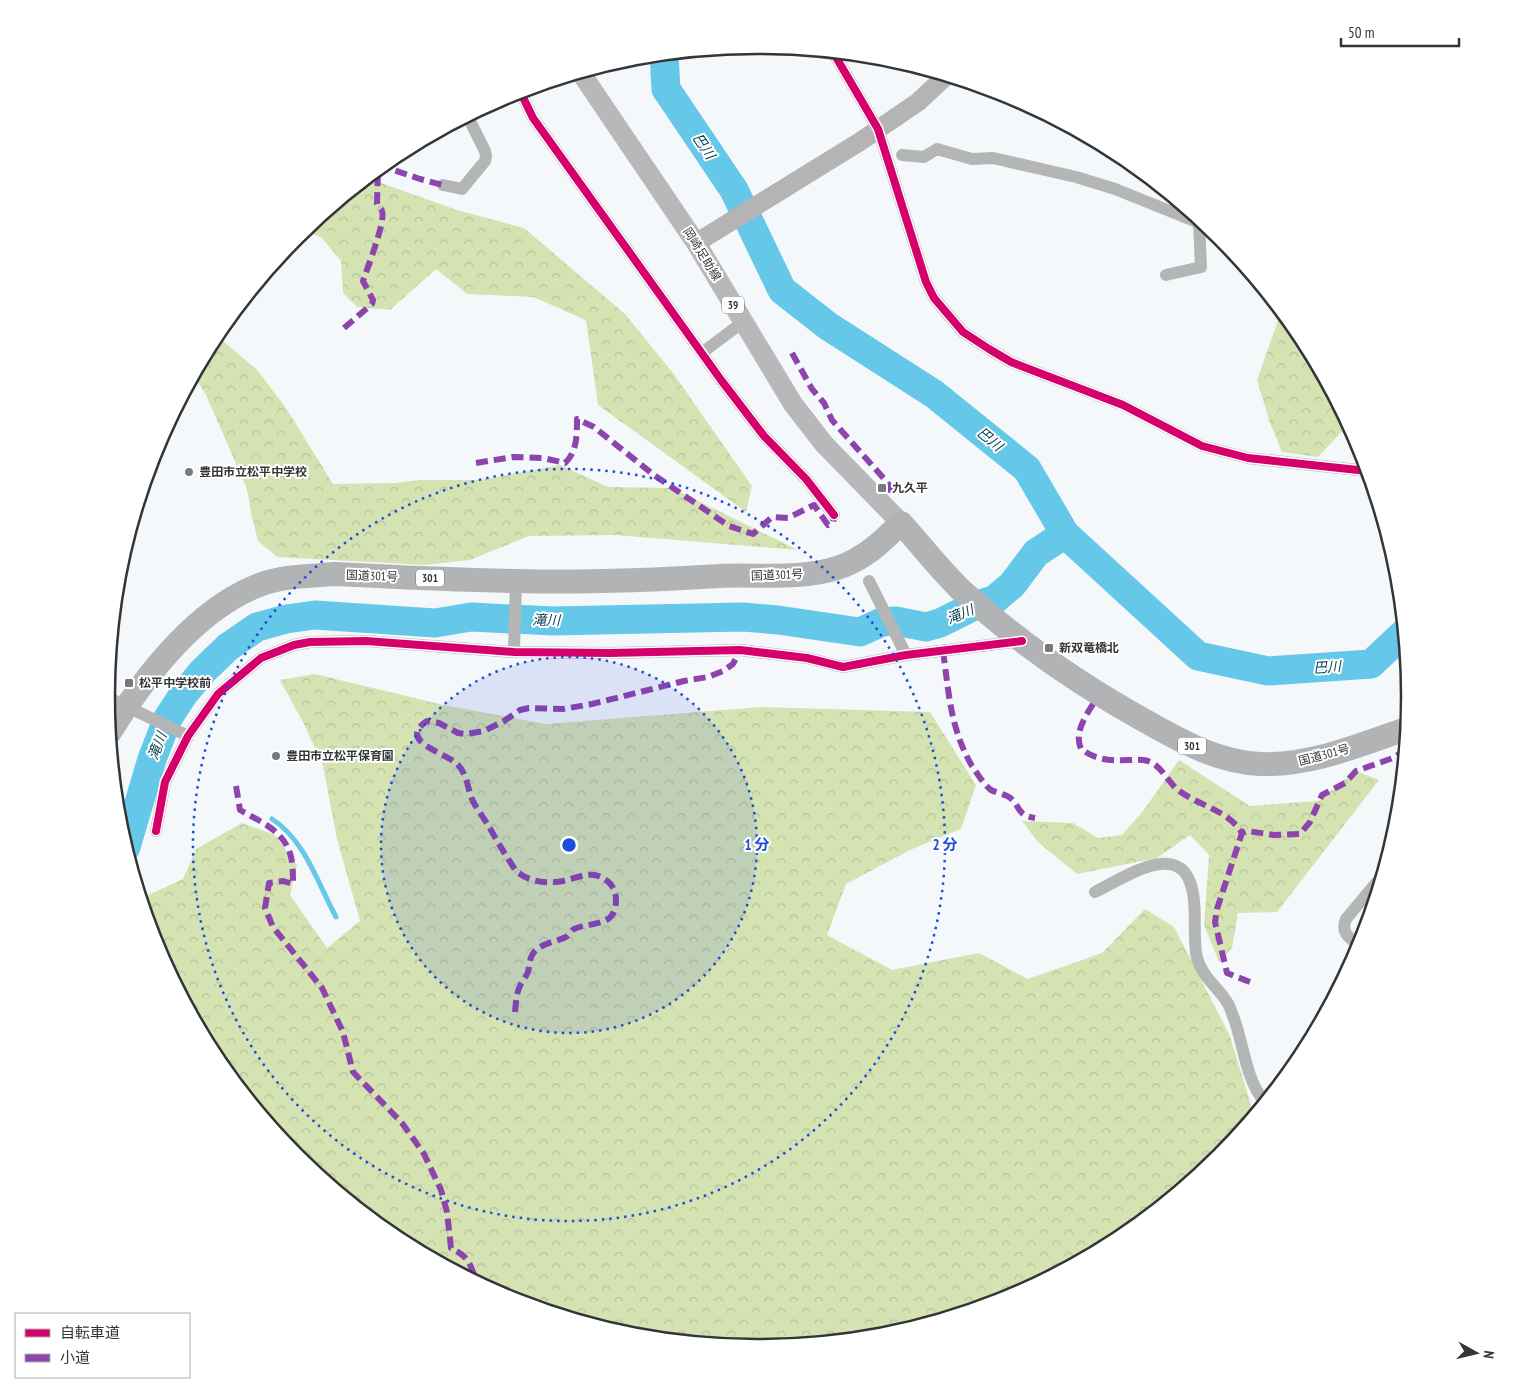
<svg xmlns="http://www.w3.org/2000/svg" width="1516" height="1393" font-family="'PT Sans Narrow','Noto Sans JP',sans-serif">
  <defs>
    <pattern id="forest-crowns" width="20" height="18" patternUnits="userSpaceOnUse" patternTransform="scale(1.25)"><rect width="20" height="18" fill="#d5e3b2"/><path d="M2 6a3 3 0 1 1 6 0M12 15a3 3 0 1 1 6 0" fill="none" stroke="#b7c39a"/></pattern>
  </defs>
  <rect width="100%" height="100%" fill="#f5f8fb"/>
  <!-- forest -->
  <path fill="url(#forest-crowns)" d="M367,178L457,210L524,228L625,314L673,373L752,486L746,512L598,405L586,320L533,297L467,294L436,269L390,310L357,307L343,293L341,261L321,237L303,231Z
    M1281,312L1300,335L1348,425L1318,457L1282,452L1270,423L1257,380Z
    M216,335L258,371L286,408L333,484L395,483L419,480H480L560,465L608,487L672,488L798,550L615,535L529,536L470,560L425,565L277,557L258,541L251,513L247,489L206,395L194,376Z
    M315,674L444,705L546,724L761,707L930,712L976,785L961,829L910,850L846,884L827,935L892,970L979,953L1028,979L1102,953L1145,909L1174,927L1230,1036L1254,1115L1218,1157L1120,1238L1007,1299L885,1336L758,1348L631,1335L508,1298L396,1238L297,1157L216,1058L156,946L142,898L183,879L196,849L242,823L275,835L297,865L290,895L327,948L360,921L337,839L323,766L304,724L280,680Z
    M1179,760L1250,806L1318,801L1356,771L1379,780L1277,912L1238,913L1232,948L1219,962L1204,925L1209,855L1190,835L1157,858L1077,874L1038,842L1022,821L1073,823L1098,838L1122,835L1143,811Z"/>
  <g fill="none" stroke-linecap="round" stroke-linejoin="round">
    <!-- stream -->
    <path stroke="#66c8e8" stroke-width="5" d="M272,819C305,840 318,884 336,917"/>
    <!-- river -->
    <path stroke="#66c8e8" stroke-width="29" d="M664,54L666,89L734,190L782,290L828,326L934,394L1027,469L1065,534L1198,656L1268,671L1371,664L1403,634
      M126,847L152,759L168,718L183,695L202,672L228,647L257,627L286,619L315,615L435,623L471,617L553,621L743,617L778,620L860,632L882,622L896,621L926,627L940,623L974,606L994,600L1012,585L1036,553L1065,534"/>
    <!-- street -->
    <path stroke="#b4b6b5" stroke-width="12" d="M833,52L878,129L926,282L934,298L963,332L989,349L1011,362L1123,405L1202,446L1248,458L1367,471
      M520,91L533,118L721,380L764,436L806,479L834,515
      M902,155L924,157L937,149L972,159L993,158L1076,177L1115,189L1207,226
      M443,185L462,189L485,161L486,156L485,151L468,117
      M1166,275L1201,267L1199,223
      M703,352L743,322
      M869,581L906,655
      M514,652L516,581
      M107,697L188,736
      M156,831L165,782L188,736L218,694L261,658L294,645L310,642L366,641L514,652L610,653L740,650L807,658L843,667L906,655L1022,641
      M1095,892C1131,874 1188,834 1194,901C1196,918 1193,942 1197,958C1202,977 1218,987 1227,1002C1230,1006 1231,1011 1233,1016C1244,1044 1245,1078 1264,1101
      M1360,946C1350,938 1340,933 1346,919L1381,877"/>
    <!-- secondary -->
    <path stroke="#b4b4b5" stroke-width="19" d="M696,243L861,141L918,102L946,76"/>
    <!-- primary -->
    <path stroke="#b8b8ba" stroke-width="20" d="M581,73L696,243L793,404L824,444L901,523"/>
    <!-- highway -->
    <path stroke="#b2b3b4" stroke-width="24" d="M110,732C145,676 198,607 262,584C284,576 311,576 334,574C394,577 455,580 516,581C584,583 652,580 720,576C759,574 799,580 837,568C863,560 882,542 901,523C920,544 937,566 957,586C965,595 976,602 985,611C1035,654 1089,690 1147,722C1183,742 1218,762 1260,764C1310,766 1359,745 1406,729"/>
    <!-- quiet -->
    <path stroke="#8e44ad" stroke-width="6" stroke-dasharray="12 6" stroke-linecap="butt" d="M344,328L372,304L373,300L363,281C367,269 386,221 382,211C381,208 378,207 377,204L378,170L382,166L420,179L443,185
      M792,353L812,389L824,403L832,420L886,481L891,488L890,493
      M476,463L513,457L543,458L565,463C577,452 577,435 577,419L594,427L654,475L729,526L753,534L772,517L788,518L814,505L828,525L833,522L834,515
      M943,651C949,693 950,728 972,766C978,774 983,784 991,790C997,793 1004,794 1009,797C1021,805 1015,815 1035,818
      M1093,704C1085,717 1074,733 1081,749C1096,760 1110,761 1128,760C1135,760 1141,759 1148,761C1162,766 1167,781 1178,790C1199,806 1228,810 1242,833
      M236,786L240,810C261,822 285,831 291,857C293,865 293,875 293,884L283,881L269,883L265,908L273,927L322,988L343,1032L353,1072L402,1123L424,1154L441,1190L447,1212L451,1248C469,1257 470,1263 476,1281
      M1250,982L1227,973L1215,922L1217,909L1242,833L1247,831L1274,835L1300,834L1310,822L1322,795L1345,783L1356,771L1393,758L1404,751
      M515,1012C516,1003 516,994 520,986C522,981 526,977 528,972C530,965 529,957 535,951C543,943 555,942 566,937C569,935 571,931 574,929C592,921 616,928 616,900C616,892 613,885 606,880C592,869 578,878 563,881C546,884 529,882 516,871C506,856 497,841 488,825C483,817 476,808 472,799C467,787 467,773 457,764C446,753 396,741 427,721L439,723L458,733L466,734L484,731L504,721L520,710L529,708L563,709L592,704L684,681L708,677L723,671L733,664L740,650"/>
    <!-- cycleway casing -->
    <g stroke="#fff" stroke-width="11">
      <path id="cycleway" d="M833,52L878,129L926,282L934,298L963,332L989,349L1011,362L1123,405L1202,446L1248,458L1367,471
        M520,91L533,118L721,380L764,436L806,479L834,515
        M156,831L165,782L188,736L218,694L261,658L294,645L310,642L366,641L514,652L610,653L740,650L807,658L843,667L906,655L1022,641"/>
    </g>
    <!-- cycleway -->
    <use href="#cycleway" stroke="#d6006c" stroke-width="8"/>
  </g>
  <!-- distance rings -->
  <circle cx="569" cy="845" r="188" fill="#1d4ed8" fill-opacity=".12"/>
  <g fill="none" stroke="#1d4ed8" stroke-width="2.5" stroke-dasharray="2.5 5">
    <circle cx="569" cy="845" r="188"/>
    <circle cx="569" cy="845" r="376"/>
  </g>
  <!-- markers -->
  <g fill="#77797c" stroke="#fff" stroke-width="2">
    <circle cx="189" cy="472" r="5"/>
    <rect x="877" y="483" width="10" height="10" rx="2.5"/>
    <rect x="1044" y="643" width="10" height="10" rx="2.5"/>
    <rect x="124" y="678" width="10" height="10" rx="2.5"/>
    <circle cx="276" cy="756" r="5"/>
  </g>
  <g text-anchor="middle" stroke-width="4" stroke-linejoin="round" paint-order="stroke">
    <!-- shield labels -->
    <g fill="#fff" stroke="#707273" stroke-width="1">
      <rect x="722" y="296.5" width="22" height="17" rx="4"/>
      <rect x="416" y="569.5" width="28" height="17" rx="4"/>
      <rect x="1178" y="737.5" width="28" height="17" rx="4"/>
    </g>
    <g font-size="11" font-weight="bold" fill="#333537">
      <text x="733" y="309">39</text>
      <text x="430" y="582">301</text>
      <text x="1192" y="750">301</text>
    </g>
    <!-- street labels -->
    <g font-size="12" fill="#333537" stroke="#fff">
      <text transform="translate(702 254) rotate(58)" y="4">岡崎足助線</text>
      <text transform="translate(777 575) rotate(-2)" y="4">国道301号</text>
      <text transform="translate(372 576) rotate(2)" y="4">国道301号</text>
      <text transform="translate(1324 755) rotate(-15)" y="4">国道301号</text>
    </g>
    <!-- poi labels -->
    <g font-size="12" font-weight="bold" fill="#333537" stroke="#fff" text-anchor="start">
      <text x="199" y="476">豊田市立松平中学校</text>
      <text x="892" y="492">九久平</text>
      <text x="1059" y="652">新双竜橋北</text>
      <text x="139" y="687">松平中学校前</text>
      <text x="286" y="760">豊田市立松平保育園</text>
    </g>
    <!-- water labels -->
    <g font-size="14" font-style="italic" fill="#053f52" stroke="#fff">
      <text transform="translate(704 146) rotate(56)" y="5">巴川</text>
      <text transform="translate(990 439) rotate(39)" y="5">巴川</text>
      <text transform="translate(960 614) rotate(-22)" y="5">滝川</text>
      <text transform="translate(546 620) rotate(1)" y="5">滝川</text>
      <text transform="translate(1327 667) rotate(-4)" y="5">巴川</text>
      <text transform="translate(157 746) rotate(-69)" y="5">滝川</text>
    </g>
  </g>
  <!-- crop -->
  <path d="M0 0H1516V1393H0ZM757 54H759A642 642 0 0 1 1401 696V697A642 642 0 0 1 759 1339H757A642 642 0 0 1 115 697V696A642 642 0 0 1 757 54Z" fill="#fff" fill-rule="evenodd"/>
  <path fill="none" stroke="#333537" stroke-width="2.5" d="M757 54H759A642 642 0 0 1 1401 696V697A642 642 0 0 1 759 1339H757A642 642 0 0 1 115 697V696A642 642 0 0 1 757 54Z"/>
  <circle cx="569" cy="845" r="8" fill="#1d4ed8" stroke="#fff" stroke-width="2.5"/>
  <g font-size="15" text-anchor="middle" font-weight="bold" fill="#1d4ed8" stroke="#fff" stroke-width="4" stroke-linejoin="round" paint-order="stroke">
    <text x="757" y="850">1 分</text>
    <text x="945" y="850">2 分</text>
  </g>
  <!-- legend -->
  <rect x="15" y="1313" width="175" height="65" fill="#ffffff" stroke="#adaeaf"/>
  <rect x="25" y="1329" width="25" height="8" fill="#d6006c" stroke="#adaeaf"/>
  <text x="60" y="1338" font-size="15" fill="#333537">自転車道</text>
  <rect x="25" y="1354" width="25" height="8" fill="#8e44ad" stroke="#adaeaf"/>
  <text x="60" y="1363" font-size="15" fill="#333537">小道</text>
  <!-- north arrow -->
  <g transform="translate(1476 1353) rotate(98)" stroke="#ffffff" stroke-width="4" paint-order="stroke">
  <path d="M0-4L9 19L0 12L-9 19Z" fill="#333537"/>
  <text y="-8" font-size="14" font-weight="bold" text-anchor="middle" fill="#333537">N</text>
  </g>
  <!-- scale -->
  <path d="M1341 38v8h118v-8" fill="none" stroke="#333537" stroke-width="2.5"/>
  <text x="1348" y="38" font-size="15" fill="#333537" stroke="#ffffff" stroke-width="4" paint-order="stroke">50 m</text>
</svg>
